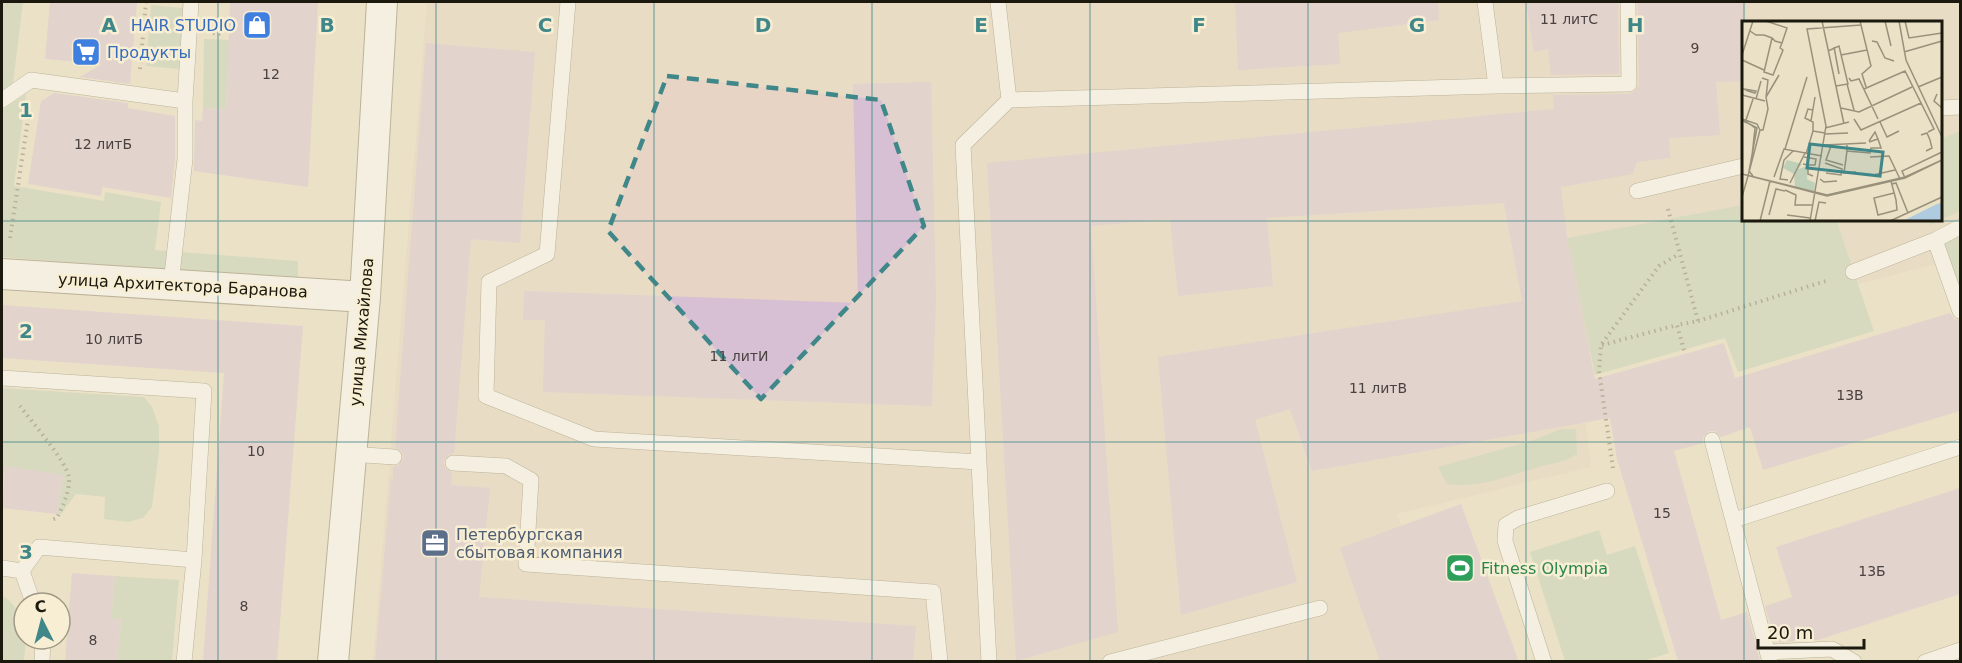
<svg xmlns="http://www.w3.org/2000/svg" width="1962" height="663" font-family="'DejaVu Sans',sans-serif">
  <rect width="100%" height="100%" fill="#ebe1c6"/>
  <!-- industrial -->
  <path fill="#e7d4c4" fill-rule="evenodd" d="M427,2H1960V258L1577,356L1591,467L1397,514L1451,661L373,662ZM1743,22H1940V219H1743Z"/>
  <!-- green -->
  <path fill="#c0d0b8" d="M2,2H23L13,84L2,91Z
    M151,5L183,8L179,69L146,66Z
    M204,39L229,40L226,109L203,108Z
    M26,94L14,186L104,201L105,192L161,202L155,250L298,261V280L2,257V110Z
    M1960,131V211L1930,225L1928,219H1940V139Z
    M1743,205V219H1836L1874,331L1738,372L1725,338L1595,375L1567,238Z
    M1960,234V296L1941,244Z
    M2,388L144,397L152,407L159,426V451L152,507L143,518L128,522L104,519L105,497L76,494L61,514H57L63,476L5,466L2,495Z
    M1561,429H1576L1577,454C1563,463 1557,462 1542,466C1510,475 1481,489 1447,484L1438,467L1534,440Z
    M1599,530L1607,555L1635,546L1669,653L1644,661H1565L1530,552Z
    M115,576L179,580L172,661H117L121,620L111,619Z
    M2,596C17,602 24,624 24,639H26L24,661H2Z"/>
  <!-- building -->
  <path fill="#d8c0d4" d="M50,2H137L130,84L80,77L102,64L45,59Z
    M230,2H318L308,187L194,171L195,120L202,121L203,108L226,109Z
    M1235,2H1438L1439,20L1338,33L1340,64L1238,70Z
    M1526,2H1618L1619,74L1551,75L1548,49L1534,52Z
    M1638,2H1743V81L1716,82L1720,135L1669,138L1670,158L1637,162L1633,174L1561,187L1567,238L1595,379L1724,343L1735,378L1950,313L1954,319L1960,320V411L1763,470L1750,427L1721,437L1715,431H1709L1703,437V443L1674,451L1721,620L1747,612L1760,661H1678L1617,459L1610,418L1312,471L1290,409L1255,420L1297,582L1181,615L1158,357L1522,301L1504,203L1267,218L1273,286L1178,296L1170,219L1091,226L1118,632L1016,661L987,163L1554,109L1553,95L1630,94L1637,89L1639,84Z
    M426,43L535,52L520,243L471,239L454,453L448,455L443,462L445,468L452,473L451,485L490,488L479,597L916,626L913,662H375L391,478L393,479V467L399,465L404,458L402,452L395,447Z
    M931,82L936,298L932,406L543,392L545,320H523L524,291L858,303L853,84Z
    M54,93L128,103V108L175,116V158L171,198L102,187L101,196L28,184L41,101Z
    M2,305L303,326L277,662H203L224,373L2,358Z
    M5,466L63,475L57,514L2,508Z
    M1960,488V594L1818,640L1775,642L1765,606L1792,597L1776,547Z
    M1461,504L1519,662H1380L1340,548Z
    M72,573L115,576L111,619H121L117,662H65Z"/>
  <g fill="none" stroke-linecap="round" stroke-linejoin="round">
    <!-- service casing -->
    <g stroke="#837a62" stroke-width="16">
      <path id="service" d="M568,2L547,254L489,282L486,396L594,439L979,462
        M998,2L1009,100L1496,86L1629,84L1628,2
        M1485,2L1496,86
        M2,100L31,80L185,101
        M1940,108L1960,107
        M1637,191L1743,166
        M1935,240L1960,311
        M1853,272L1935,240L1960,227
        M171,284L185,159V101L191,2
        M2,378L204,391L194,560L39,547L22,571
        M1712,440L1770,662
        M350,454L394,457
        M453,463L506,466L531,480L526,564L933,592L940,662
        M1734,520L1960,447
        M2,568L22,571L33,603
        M1768,652L1832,649L1854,662
        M42,662L43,639
        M184,662L194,560
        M989,662L963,145L1009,100
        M1110,662L1320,608
        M1544,662L1505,541L1506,525L1518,518L1607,491
        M1925,662L1960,650"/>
    </g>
    <!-- minor casing -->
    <g stroke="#837a62" stroke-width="32">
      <path id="minor" d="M2,274L365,297
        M333,662L365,297L382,2"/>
    </g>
    <!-- path -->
    <path stroke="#7a7462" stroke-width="4" stroke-dasharray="1.5 4.5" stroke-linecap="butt" d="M213,33L224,34
      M140,69L146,2
      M1668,209L1698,321L1677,325L1685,354
      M10,238L29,113
      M1698,321L1829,280
      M1602,345L1677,325
      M20,406C31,421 66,461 69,477C70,491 63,506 57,518L51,520
      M1613,468L1599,371L1601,345L1659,266L1679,254"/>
    <!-- service -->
    <use href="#service" stroke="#fff" stroke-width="15"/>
    <!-- minor -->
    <use href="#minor" stroke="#fff" stroke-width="30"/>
  </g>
  <!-- marked area -->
  <path d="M0 0H1962V663H0ZM667,76L881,100L924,226L761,399L608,231Z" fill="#ebe1c6" fill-opacity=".55" fill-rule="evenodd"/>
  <path fill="none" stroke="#3f8789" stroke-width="4.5" stroke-dasharray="12 8" stroke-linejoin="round" d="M667,76L881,100L924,226L761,399L608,231Z"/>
  <!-- grid -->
  <path fill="none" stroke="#3f8789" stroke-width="1.5" stroke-opacity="0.55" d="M218,2V662M436,2V662M654,2V662M872,2V662M1090,2V662M1308,2V662M1526,2V662M1744,2V22M1744,219V662M2,221H1960M2,442H1960"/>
  <!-- icons -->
  <defs>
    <g id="shop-square" transform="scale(1.5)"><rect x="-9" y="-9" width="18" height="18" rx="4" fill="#3f7fe0" stroke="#f8eed3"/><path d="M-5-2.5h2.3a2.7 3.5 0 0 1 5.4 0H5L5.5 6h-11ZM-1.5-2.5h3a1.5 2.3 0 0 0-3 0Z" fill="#fff"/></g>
    <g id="supermarket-square" transform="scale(1.5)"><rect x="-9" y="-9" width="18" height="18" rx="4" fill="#3f7fe0" stroke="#f8eed3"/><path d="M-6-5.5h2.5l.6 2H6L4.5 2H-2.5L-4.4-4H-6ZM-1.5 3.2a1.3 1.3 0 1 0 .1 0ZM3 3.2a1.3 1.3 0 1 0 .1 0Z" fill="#fff"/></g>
    <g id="office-square" transform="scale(1.5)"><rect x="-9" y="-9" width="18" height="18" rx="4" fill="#5c6f8a" stroke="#f8eed3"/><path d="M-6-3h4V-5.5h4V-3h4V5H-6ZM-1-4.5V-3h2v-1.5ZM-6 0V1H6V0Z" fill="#fff"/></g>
    <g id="stadium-square" transform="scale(1.5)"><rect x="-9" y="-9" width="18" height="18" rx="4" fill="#2e9e5b" stroke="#f8eed3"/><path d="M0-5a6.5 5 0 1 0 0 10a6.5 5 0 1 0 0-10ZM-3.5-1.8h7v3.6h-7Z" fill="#fff"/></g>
  </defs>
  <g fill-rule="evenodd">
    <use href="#shop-square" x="257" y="25"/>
    <use href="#supermarket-square" x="86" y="52"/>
    <use href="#office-square" x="435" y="543"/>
    <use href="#stadium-square" x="1460" y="568"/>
  </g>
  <g text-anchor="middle" stroke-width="5" stroke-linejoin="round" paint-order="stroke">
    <!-- number labels -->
    <g font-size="14" fill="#4a4240">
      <text x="1569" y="24">11 литС</text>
      <text x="1695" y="53">9</text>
      <text x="271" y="79">12</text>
      <text x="103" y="149">12 литБ</text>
      <text x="114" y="344">10 литБ</text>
      <text x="739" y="361">11 литИ</text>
      <text x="1378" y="393">11 литВ</text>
      <text x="1850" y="400">13В</text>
      <text x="256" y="456">10</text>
      <text x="1662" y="518">15</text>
      <text x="1872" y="576">13Б</text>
      <text x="244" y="611">8</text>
      <text x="93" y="645">8</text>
    </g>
    <!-- shop labels -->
    <g font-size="16" fill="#366cbe" stroke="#f8eed3" text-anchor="end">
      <text x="236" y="31">HAIR STUDIO</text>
      <text x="107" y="58" text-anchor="start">Продукты</text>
    </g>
    <!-- street labels -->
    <g font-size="16" fill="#1b180e" stroke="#f8eed3">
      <text transform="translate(183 285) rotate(3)" y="6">улица Архитектора Баранова</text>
      <text transform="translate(361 332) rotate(-85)" y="6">улица Михайлова</text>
    </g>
    <!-- service labels -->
    <g font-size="16" fill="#4e5e75" stroke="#f8eed3" text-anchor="start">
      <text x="456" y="540">Петербургская<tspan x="456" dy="18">сбытовая компания</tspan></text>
    </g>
    <!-- leisure labels -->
    <g font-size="16" fill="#27864d" stroke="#f8eed3" text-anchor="start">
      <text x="1481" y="574">Fitness Olympia</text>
    </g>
  </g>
  <!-- overview -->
  <g transform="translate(1742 21)">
    <rect width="200" height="200" fill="#ebe1c6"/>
    <path d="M45,139L60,143L56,148L66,145L65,158L73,162L72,170L53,166L52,153L41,147Z" fill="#c0d0b8"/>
    <path d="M199,182V199H163L195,183Z" fill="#aecbe0"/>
    <path fill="none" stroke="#98917c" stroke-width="1.5" d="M24,0L45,7L40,22M80,0L102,103M118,0L129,45L120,53L124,66M143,0L149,25M157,0L164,39L200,116M163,0L167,17L200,12M8,10L14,14H22L30,17L33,20L40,22L38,27L41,29L31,54L22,51L30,17M130,20L135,21L143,37L152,40M92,26L97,53M86,30L97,25L106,63L94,65M162,31L200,20M0,34L11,0M99,34L125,29M0,39L22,49M20,57L26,59L24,76M107,57L109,60L117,58L136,98M105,63L112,89M176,66L200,56M0,68H2L6,70L13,72L14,70L2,68M122,68L163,50L192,108L186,111M195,73L192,80L200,87M0,74L23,80M14,78L19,60M99,87L117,91L170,66M0,98L15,103L18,109L6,155M112,98L119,109L179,82M0,99L15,107L7,150L11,155M69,100L73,76M138,101L145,116L157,110M3,102L11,78M9,104L13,107L10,135M83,107L107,101M18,109H21L26,88L24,76L37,54M71,110V101L63,97L66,88L71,89M83,113L106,112M179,114L185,112L188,119L190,127L184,130M127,121L136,118L133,111L127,120M82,124L124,122M105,124V130L128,132L129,127H139L136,118M89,125L84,139L101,144M43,128L65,56M105,130L102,152L114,151M64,133L71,110L83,112M62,136L74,138L73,144H66M128,136L147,135L158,158M83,142L100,148L99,154L84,152M61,143L66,144V153L71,155M0,153L85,175L163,157L200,139M0,153L85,174L163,156L200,139M131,154L153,149M32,156L42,128L80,135M163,157L160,150L200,131M78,158L82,161L95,160M46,159L38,158L42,139L51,130M149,160L154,179L155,189L136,194L132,177L152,172M48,162L63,132M150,163L154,162L166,192M43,169L54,174L53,184H71M0,176L6,155M27,194L34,168L43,170M45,194L68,197M18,200L28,160M68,200L84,105L65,8L119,4M73,200L77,181L84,182M148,200L200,176"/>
    <path fill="#3f8789" fill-opacity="0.15" stroke="#3f8789" stroke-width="3" d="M68,123L141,131L138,155L65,147Z"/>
    <rect width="200" height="200" fill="none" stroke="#1b180e" stroke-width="3"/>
  </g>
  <g font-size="20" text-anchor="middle" font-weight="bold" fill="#3f8789" stroke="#f8eed3" stroke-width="5" stroke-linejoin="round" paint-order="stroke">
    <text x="109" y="32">A</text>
    <text x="327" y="32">B</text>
    <text x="545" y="32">C</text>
    <text x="763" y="32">D</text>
    <text x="981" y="32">E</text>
    <text x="1199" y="32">F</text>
    <text x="1417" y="32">G</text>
    <text x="1635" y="32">H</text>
    <text x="26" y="117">1</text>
    <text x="26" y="338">2</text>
    <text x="26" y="559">3</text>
  </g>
  <!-- border -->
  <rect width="1962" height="663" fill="none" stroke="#1b180e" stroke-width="6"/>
  <!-- north arrow -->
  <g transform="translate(42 621) rotate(354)"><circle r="28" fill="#f8eed3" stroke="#a09884" stroke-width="1.5"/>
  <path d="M0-4.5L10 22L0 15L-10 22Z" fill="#3f8789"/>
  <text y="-9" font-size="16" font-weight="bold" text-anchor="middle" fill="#1b180e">С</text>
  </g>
  <!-- scale -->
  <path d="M1758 639v9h106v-9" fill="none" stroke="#1b180e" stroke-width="3"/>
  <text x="1767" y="639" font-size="18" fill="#1b180e" stroke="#f8eed3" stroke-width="4.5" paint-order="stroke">20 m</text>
</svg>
